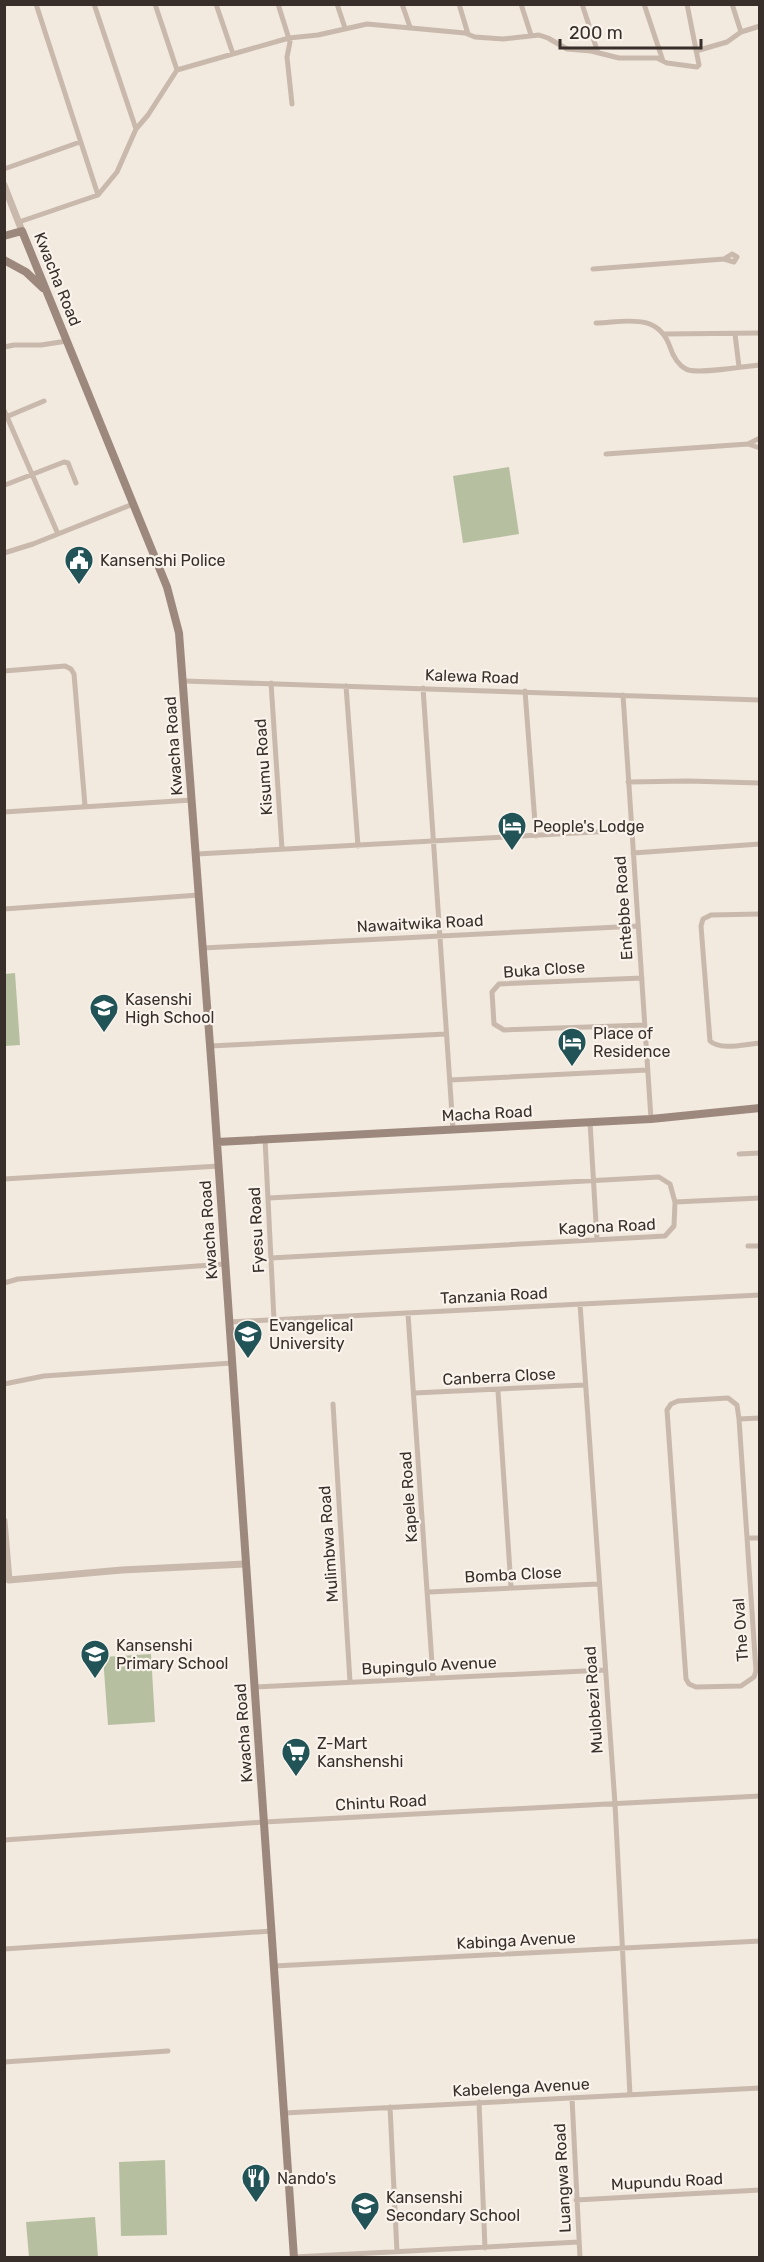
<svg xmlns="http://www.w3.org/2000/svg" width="764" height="2262" font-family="Rubik,sans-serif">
  <rect width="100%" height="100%" fill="#f2e9df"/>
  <!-- garden -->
  <path fill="#b6c0a0" d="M509,467L519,534L463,543L453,476Z
    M15,973L20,1045L5,1046V974Z
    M151,1654L155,1722L108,1725L103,1657Z
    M165,2160L167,2235L121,2236L119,2162Z
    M95,2217L98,2257H29L26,2222Z"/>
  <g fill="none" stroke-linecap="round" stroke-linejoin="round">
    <!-- minor -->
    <path stroke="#c9b9ac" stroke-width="5" d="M94,4L136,129
      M155,4L177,70
      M216,4L233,54
      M278,4L290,42L287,57L292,104
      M337,4L345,28
      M402,4L410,27
      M459,4L468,34
      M521,4L531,35
      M582,4L598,53
      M644,4L663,61
      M732,4L741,32
      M696,51L727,42L741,32L760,26
      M4,169L80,142
      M98,195L117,172L136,129L148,115L177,70L289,38L318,35L367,24L465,33L475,37L503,39L539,35L548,38L567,49L591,51L619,58H657L667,63L697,67L699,65L687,4
      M19,222L98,195L36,4
      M593,269L724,259L732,254L737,257L734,262L724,259
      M596,323C626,322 658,312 670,347C673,356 678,365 686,369C696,375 745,366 760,365
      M665,334L760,333
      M735,334L739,367
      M4,347L14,345H41L67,341
      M4,410L58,534
      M6,417L44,401
      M748,444L760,448
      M606,454L748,444L760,438
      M5,485L64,462L68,463L76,483
      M4,553L33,544L133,504
      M4,671L65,666L71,669L74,674L85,806
      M184,681L760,700
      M271,683L282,849
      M346,686L358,846
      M423,688L453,1129
      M525,691L536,836
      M623,695L651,1119
      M628,782L688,781L760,783
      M4,812L192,800
      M633,853L760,844
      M197,854L631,830
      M4,909L199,895
      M760,914L711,915L703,919L701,926L710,1041C721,1051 745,1044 760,1043
      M203,948L638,926
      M642,978L499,984L492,992L494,1024L504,1030L645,1025
      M210,1046L446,1034
      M450,1080L647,1070
      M590,1122L597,1240
      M265,1139L274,1320
      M739,1154L760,1153
      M4,1179L219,1166
      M269,1198L659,1177L670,1184L675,1202L674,1226L665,1236L271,1258
      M675,1202L760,1198
      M748,1246H760
      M4,1283L18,1279L32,1278L225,1264
      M580,1304L615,1804L630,2095
      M408,1314L433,1678
      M229,1322L760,1295
      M4,1384L44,1376L232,1363
      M498,1391L511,1587
      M414,1393L585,1385
      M728,1398L737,1405L739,1419L756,1671L754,1677L741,1686L696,1687L689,1684L686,1679L667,1410L671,1404L678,1401Z
      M333,1404L350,1682
      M739,1419L760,1418
      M747,1538H760
      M429,1592L598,1584
      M255,1687L605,1670
      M4,1840L264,1822L760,1796
      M4,1949L272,1931
      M274,1966L760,1941
      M4,2062L168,2051
      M572,2098L580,2258
      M479,2102L485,2248
      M390,2107L397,2252
      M284,2113L760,2088
      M576,2200L760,2190
      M294,2257L579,2242"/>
    <!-- tertiary -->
    <path stroke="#c9b9ac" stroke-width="7" d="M4,185L22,231
      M4,1521L9,1580L122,1570L245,1564"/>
    <!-- secondary -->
    <path stroke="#9d887d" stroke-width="8" d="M4,236L22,231L167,587L179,633L213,1085L294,2258
      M4,260L26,272L43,288
      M217,1142L651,1119L760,1108"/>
  </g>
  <!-- icons -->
  <defs>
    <g id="civic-pin" transform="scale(1.5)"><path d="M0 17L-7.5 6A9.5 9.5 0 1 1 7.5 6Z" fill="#225457" stroke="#f9f3ec"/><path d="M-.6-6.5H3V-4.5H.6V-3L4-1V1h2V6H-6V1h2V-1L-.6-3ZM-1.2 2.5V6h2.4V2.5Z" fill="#fff"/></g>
    <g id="hotel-pin" transform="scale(1.5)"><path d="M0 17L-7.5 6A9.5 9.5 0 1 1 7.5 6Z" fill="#225457" stroke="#f9f3ec"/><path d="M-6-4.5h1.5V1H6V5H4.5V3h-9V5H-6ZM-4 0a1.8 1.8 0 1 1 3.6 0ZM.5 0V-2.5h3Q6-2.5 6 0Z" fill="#fff"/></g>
    <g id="school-pin" transform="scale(1.5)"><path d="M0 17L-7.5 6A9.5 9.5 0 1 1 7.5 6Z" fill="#225457" stroke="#f9f3ec"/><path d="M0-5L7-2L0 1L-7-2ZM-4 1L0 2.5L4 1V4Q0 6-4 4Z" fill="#fff"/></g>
    <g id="university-pin" transform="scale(1.5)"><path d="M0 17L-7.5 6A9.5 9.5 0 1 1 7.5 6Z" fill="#225457" stroke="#f9f3ec"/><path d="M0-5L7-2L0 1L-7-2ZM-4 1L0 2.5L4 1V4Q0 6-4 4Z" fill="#fff"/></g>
    <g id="supermarket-pin" transform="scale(1.5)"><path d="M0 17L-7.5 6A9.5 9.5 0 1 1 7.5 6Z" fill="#225457" stroke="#f9f3ec"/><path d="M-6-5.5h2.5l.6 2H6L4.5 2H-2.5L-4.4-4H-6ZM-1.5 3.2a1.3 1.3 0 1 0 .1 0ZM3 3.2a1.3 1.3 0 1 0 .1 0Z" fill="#fff"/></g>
    <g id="restaurant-pin" transform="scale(1.5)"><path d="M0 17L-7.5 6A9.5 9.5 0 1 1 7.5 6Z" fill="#225457" stroke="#f9f3ec"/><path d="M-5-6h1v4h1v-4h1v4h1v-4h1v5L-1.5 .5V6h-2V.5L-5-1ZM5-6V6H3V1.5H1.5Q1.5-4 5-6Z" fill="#fff"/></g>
  </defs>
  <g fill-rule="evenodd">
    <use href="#civic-pin" x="79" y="560"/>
    <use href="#hotel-pin" x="512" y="826"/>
    <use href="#school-pin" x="104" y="1008"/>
    <use href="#hotel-pin" x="572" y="1042"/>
    <use href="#university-pin" x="248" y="1334"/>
    <use href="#school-pin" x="95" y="1654"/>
    <use href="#supermarket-pin" x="296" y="1752"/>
    <use href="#restaurant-pin" x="256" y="2178"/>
    <use href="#school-pin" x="365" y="2206"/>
  </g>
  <g text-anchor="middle" stroke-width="4.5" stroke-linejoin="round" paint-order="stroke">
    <!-- street labels -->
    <g font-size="16" fill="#382e2a" stroke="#f9f3ec">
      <text transform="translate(58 279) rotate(68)" y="6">Kwacha Road</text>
      <text transform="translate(472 676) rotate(2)" y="6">Kalewa Road</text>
      <text transform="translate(173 746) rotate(-94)" y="6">Kwacha Road</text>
      <text transform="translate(263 767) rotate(-94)" y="6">Kisumu Road</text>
      <text transform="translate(623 908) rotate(-94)" y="6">Entebbe Road</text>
      <text transform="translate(420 923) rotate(-3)" y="6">Nawaitwika Road</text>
      <text transform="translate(544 969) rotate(-4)" y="6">Buka Close</text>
      <text transform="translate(487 1113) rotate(-3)" y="6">Macha Road</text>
      <text transform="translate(607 1226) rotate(-3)" y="6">Kagona Road</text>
      <text transform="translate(208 1230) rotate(-94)" y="6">Kwacha Road</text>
      <text transform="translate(256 1230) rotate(-93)" y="6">Fyesu Road</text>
      <text transform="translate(494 1295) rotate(-3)" y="6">Tanzania Road</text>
      <text transform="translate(499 1376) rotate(-3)" y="6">Canberra Close</text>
      <text transform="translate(408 1497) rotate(-94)" y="6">Kapele Road</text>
      <text transform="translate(328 1544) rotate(-94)" y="6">Mulimbwa Road</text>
      <text transform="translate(513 1574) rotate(-3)" y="6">Bomba Close</text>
      <text transform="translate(740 1630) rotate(-94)" y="6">The Oval</text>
      <text transform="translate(429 1665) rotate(-3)" y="6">Bupingulo Avenue</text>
      <text transform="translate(593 1700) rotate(-94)" y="6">Mulobezi Road</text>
      <text transform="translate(243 1733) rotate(-94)" y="6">Kwacha Road</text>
      <text transform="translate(381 1802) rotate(-3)" y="6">Chintu Road</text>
      <text transform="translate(516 1940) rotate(-3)" y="6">Kabinga Avenue</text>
      <text transform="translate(521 2087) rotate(-3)" y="6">Kabelenga Avenue</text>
      <text transform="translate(562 2178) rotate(-93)" y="6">Luangwa Road</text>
      <text transform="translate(667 2181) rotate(-3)" y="6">Mupundu Road</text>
    </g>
    <!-- poi labels -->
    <g font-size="16" fill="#382e2a" stroke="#f9f3ec" text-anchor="start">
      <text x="100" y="566">Kansenshi Police</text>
      <text x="533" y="832">People's Lodge</text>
      <text x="125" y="1005">Kasenshi<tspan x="125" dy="18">High School</tspan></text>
      <text x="593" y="1039">Place of<tspan x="593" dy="18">Residence</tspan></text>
      <text x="269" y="1331">Evangelical<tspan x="269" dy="18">University</tspan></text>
      <text x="116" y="1651">Kansenshi<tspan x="116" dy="18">Primary School</tspan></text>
      <text x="317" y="1749">Z-Mart<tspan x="317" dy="18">Kanshenshi</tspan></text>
      <text x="277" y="2184">Nando's</text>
      <text x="386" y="2203">Kansenshi<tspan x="386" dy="18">Secondary School</tspan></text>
    </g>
  </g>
  <!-- border -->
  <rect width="764" height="2262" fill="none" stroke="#382e2a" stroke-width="12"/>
  <!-- scale -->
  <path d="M560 39v9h141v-9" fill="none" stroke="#382e2a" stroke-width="3"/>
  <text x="569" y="39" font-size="18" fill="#382e2a" stroke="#f9f3ec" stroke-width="4.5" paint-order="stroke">200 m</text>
</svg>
